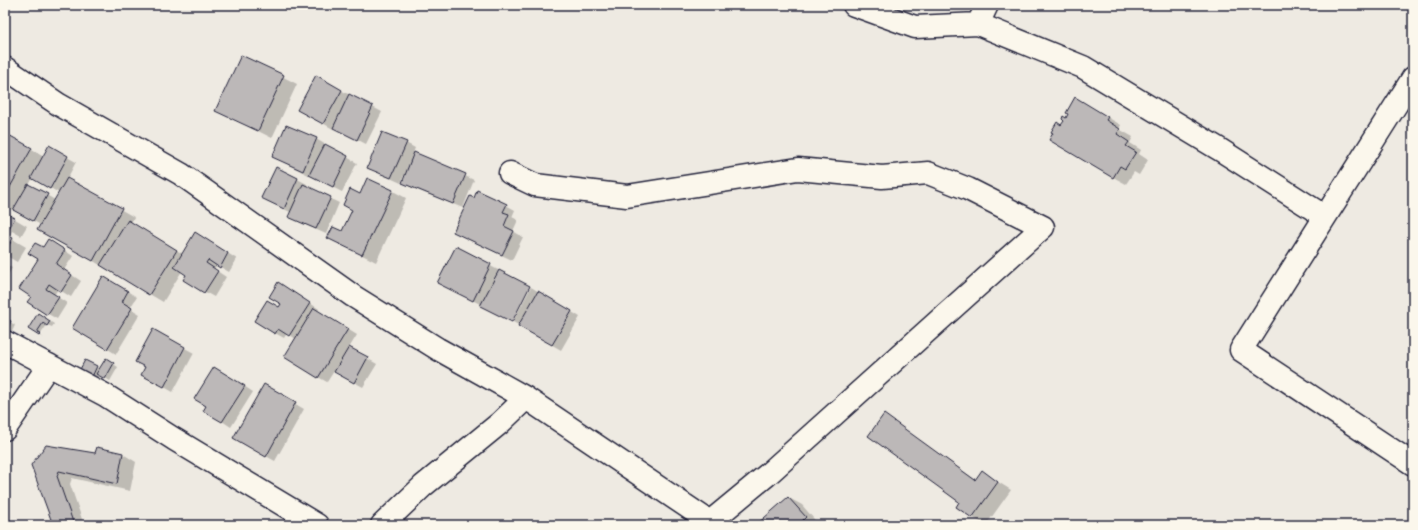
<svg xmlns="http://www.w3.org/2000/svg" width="1418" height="530" font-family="'Architects Daughter',sans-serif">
  <rect width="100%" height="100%" fill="#eeeae2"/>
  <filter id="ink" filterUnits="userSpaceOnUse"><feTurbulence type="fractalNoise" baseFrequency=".025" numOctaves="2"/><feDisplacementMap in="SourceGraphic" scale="8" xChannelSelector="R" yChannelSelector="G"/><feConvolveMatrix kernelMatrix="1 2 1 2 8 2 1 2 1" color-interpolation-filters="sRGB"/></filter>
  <g filter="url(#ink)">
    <!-- shadow -->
    <path fill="#0003" fill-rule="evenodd" d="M242,56L297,84L272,138L216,110Z
      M316,77L382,112L366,144L333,127V129L298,109Z
      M1088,106L1121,125L1119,129L1133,137L1130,143L1141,150L1139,154L1148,160L1139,175L1134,172L1126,184L1113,177L1062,126L1065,121L1063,119L1070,114Z
      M5,134L44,156L49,147L76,162L67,179L134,217L131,223L183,254L205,239L237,259L229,272L217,265L214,269L226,277L214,297L205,292L182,271L163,302L39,229L41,225L5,206ZM33,178L59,193L55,200L29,185Z
      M316,139L357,163L342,192L273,157Z
      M406,143L415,148L413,153L474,180L463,208L412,188L403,182L405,176L404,175L401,183L368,168Z
      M276,168L307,184L306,187L339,203L326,234L299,222L290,217L292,213L262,198Z
      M393,191L406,198L376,262L329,238L342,232L360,195Z
      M474,199L506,205L515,210L512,217L518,220L513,231L523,237L512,260L463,237Z
      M5,213L27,226L21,236L12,231L9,237L26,247L17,262L5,255Z
      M58,246L73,256L64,270L81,281L71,297L58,289L54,295L67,303L57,319L48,314L32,297L43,249Z
      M456,248L500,271L482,305L448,288Z
      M5,264L12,268L5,280Z
      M103,277L137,297L130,308L140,314L116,354L73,328Z
      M531,287L580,317L561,350L513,322Z
      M288,289L319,309L318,311L357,335L349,348L377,364L363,387L334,371L327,382L318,377L296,339L287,333L284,338L275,333L280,308Z
      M5,300L9,303L5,309Z
      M43,317L54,324L52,327L47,325L40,335L44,338L29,329Z
      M5,319L15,325L11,334L5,330Z
      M153,331L194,353L173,392L152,380L146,367Z
      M106,359L118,367L110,381L99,374L96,381L84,375L85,362L100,369Z
      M224,373L253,392L231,427L222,421Z
      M264,386L304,409L275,461L234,438Z
      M884,416L976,480L982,472L1011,490L986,525L972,517Z
      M98,448L123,454L136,462L130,491L72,478L70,484L84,525H54L32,465L96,454Z
      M789,498L802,505L819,525H757Z"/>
    <!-- building -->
    <path fill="#bcb8b8" stroke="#22223b" d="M241,55L284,75L258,131L215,111Z
      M316,75L342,90L323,124L297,110Z
      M349,94L373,106L357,140L333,128Z
      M1075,97L1108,117L1106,120L1120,129L1117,134L1129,142L1126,146L1136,152L1125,169L1120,166L1113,178L1049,140L1053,133L1051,132L1057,122L1061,125L1064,121L1062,119L1063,116L1066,118L1068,114L1066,113Z
      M286,125L317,138L303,171L272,157Z
      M382,132L407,142L391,178L367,168Z
      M5,133L32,148L5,196Z
      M325,144L348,156L333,187L309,175Z
      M49,145L68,156L50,189L31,178Z
      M414,152L466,174L453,204L402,183Z
      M276,167L298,178L284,209L261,198Z
      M67,178L122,208L93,261L37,230Z
      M367,178L393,190L362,255L327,238L333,227L342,231L352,210L343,205L350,189L360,194Z
      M28,184L48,194L33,221L13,210Z
      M303,184L331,197L316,229L288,217Z
      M477,190L507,204L503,212L509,214L504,226L514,231L502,255L453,232L470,196L474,198Z
      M5,212L15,218L8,230L5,228Z
      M128,220L177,250L149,295L100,265Z
      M195,232L228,253L220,268L208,260L206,263L218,271L204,293L183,280L186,275L174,267Z
      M5,234L13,238L5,252Z
      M48,239L65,250L56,264L72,275L61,292L49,284L46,289L59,297L47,315L27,302L31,297L19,289L38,259L28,253L35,243L43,247Z
      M456,246L491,264L473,301L437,283Z
      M499,270L530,286L512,322L480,306Z
      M103,276L128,291L122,302L132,308L107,349L72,328Z
      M278,282L310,303L289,336L278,329L275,334L254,321L267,300L279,307L281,304L269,297Z
      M538,291L572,311L552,345L518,326Z
      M314,308L348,329L318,378L284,357Z
      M38,313L50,321L47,326L43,323L37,332L41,334L39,336L28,329Z
      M5,318L11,321L6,332L5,331Z
      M153,329L185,347L164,387L141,375L145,367L135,362Z
      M349,347L368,357L354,383L334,372Z
      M106,358L114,363L105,379L96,374Z
      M85,360L97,366L91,379L78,373Z
      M214,367L245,386L222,422L203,411L206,406L194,399Z
      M264,384L296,402L266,457L233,438Z
      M884,414L975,480L982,470L998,482L972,518L956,507L959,502L868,436Z
      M46,445L95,453L97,447L123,453L117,484L59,471L57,476L74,525H53L31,465Z
      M788,497L806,517L798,525H756Z"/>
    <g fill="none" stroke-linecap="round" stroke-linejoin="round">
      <!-- street casing -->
      <g stroke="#22223b" stroke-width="25">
        <path id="street" d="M854,5L915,27L978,24L1083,67L1219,149L1324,216
          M978,24L987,5
          M5,68L58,104L181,174L353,296L438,349L526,398
          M1413,78L1241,350L1413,464
          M5,342L105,395L174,439L317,525
          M5,429L49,365
          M382,525L423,486L500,423L526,398L710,522L767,475L1043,227L968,189L928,173L882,177L798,169L627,196L535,185L510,173"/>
      </g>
      <!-- street -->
      <use href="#street" stroke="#fbf7ec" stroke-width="22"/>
    </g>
  </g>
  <!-- margin -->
  <rect width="1418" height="530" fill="none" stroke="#fbf7ec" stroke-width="20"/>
  <rect x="10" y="10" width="1398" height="510" fill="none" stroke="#22223b" stroke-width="1.5" filter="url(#ink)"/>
</svg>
